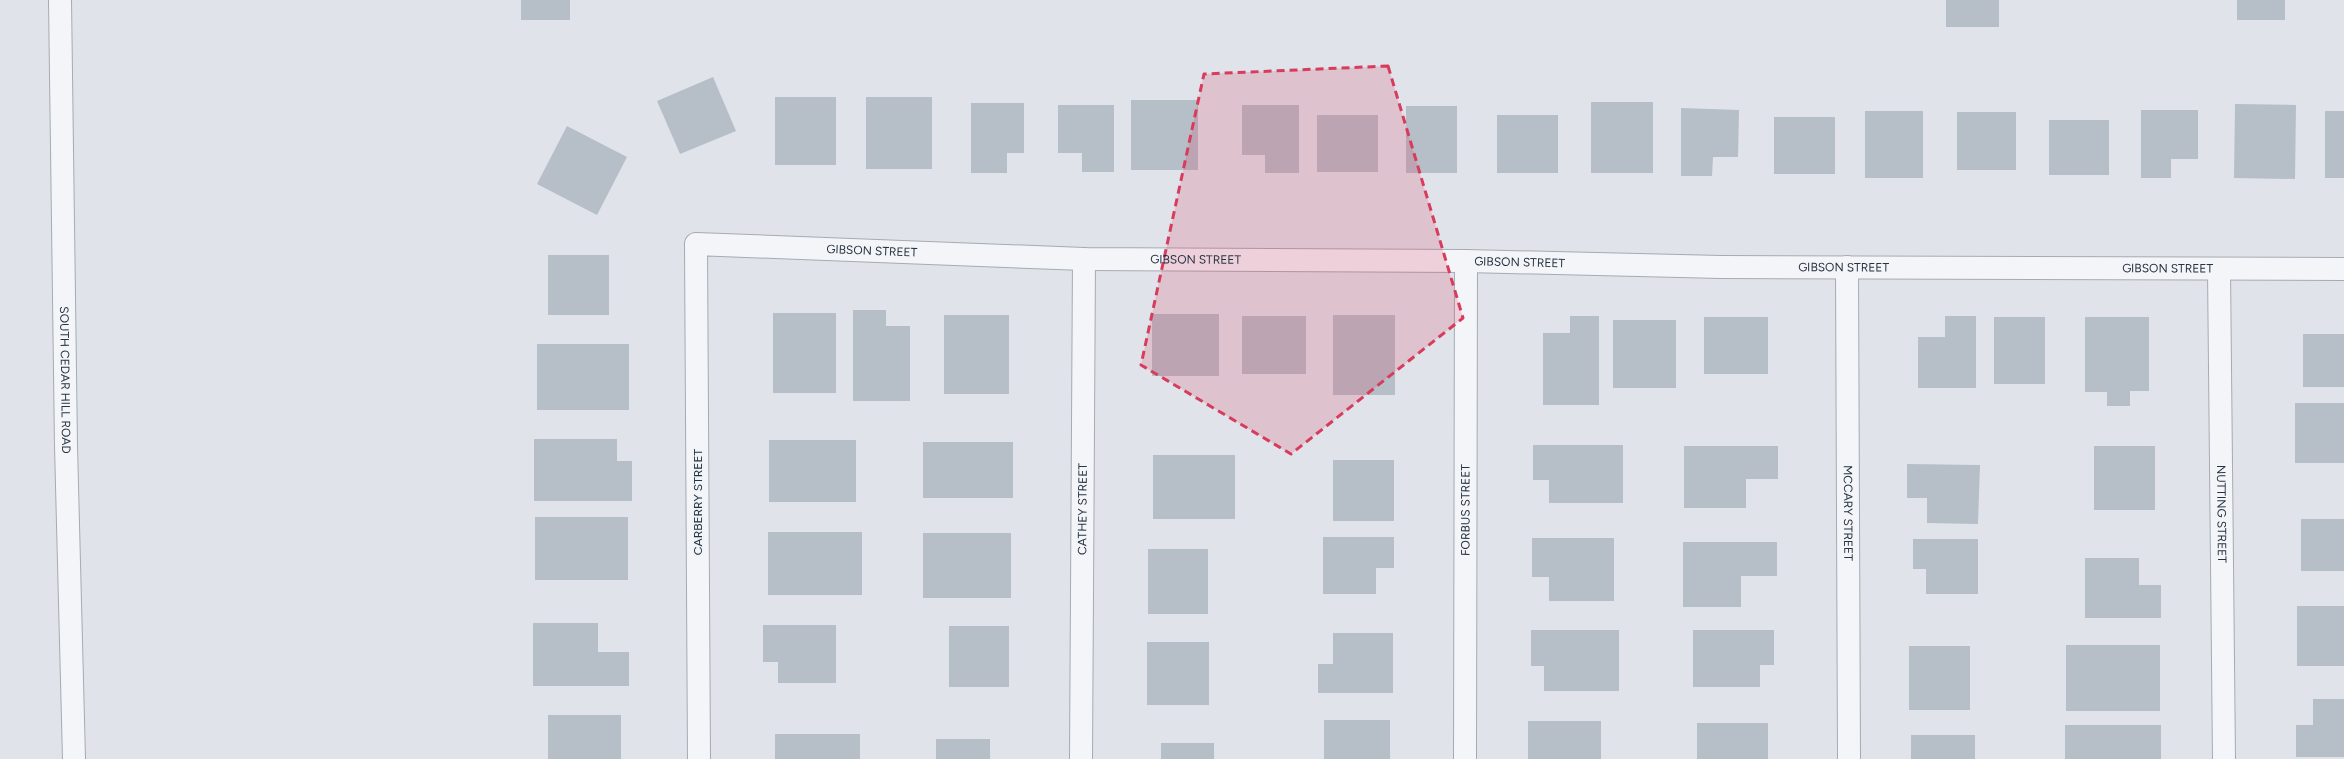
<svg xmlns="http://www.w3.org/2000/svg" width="2344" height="759" font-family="Figtree,sans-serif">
  <rect width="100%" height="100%" fill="#e0e4ea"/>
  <!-- building -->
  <path fill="#b6bec7" d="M521,0H570V20H521Z
    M1946,0H1999V27H1946Z
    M2237,0H2285V20H2237Z
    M713,77L736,131L680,154L657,101Z
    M775,97H836V165H775Z
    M866,97H932V169H866Z
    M1131,100H1198V170H1131Z
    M1591,102H1653V173H1591Z
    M971,103H1024V153H1007V173H971Z
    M2235,104L2296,105L2295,179L2234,178Z
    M1058,105H1114V172H1082V153H1058Z
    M1242,105H1299V173H1265V155H1242Z
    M1406,106H1457V173H1406Z
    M1681,108L1739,110L1738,157H1713L1712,176H1681Z
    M2141,110H2198V159H2171V178H2141Z
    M1865,111H1923V178H1865Z
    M2325,111H2344V178H2325Z
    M1957,112H2016V170H1957Z
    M1317,115H1378V172H1317Z
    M1497,115H1558V173H1497Z
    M1774,117H1835V174H1774Z
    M2049,120H2109V175H2049Z
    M567,126L627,157L597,215L537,184Z
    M548,255H609V315H548Z
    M853,310H886V326H910V401H853Z
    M773,313H836V393H773Z
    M1152,314H1219V376H1152Z
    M944,315H1009V394H944Z
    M1333,315H1395V395H1333Z
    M1242,316H1306V374H1242Z
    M1570,316H1599V405H1543V333H1570Z
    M1945,316H1976V388H1918V337H1945Z
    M1704,317H1768V374H1704Z
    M1994,317H2045V384H1994Z
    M2085,317H2149V391H2130V406H2107V392H2085Z
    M1613,320H1676V388H1613Z
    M2303,334H2344V387H2303Z
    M537,344H629V410H537Z
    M2295,403H2344V463H2295Z
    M534,439H617V461H632V501H534Z
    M769,440H856V502H769Z
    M923,442H1013V498H923Z
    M1533,445H1623V503H1549V480H1533Z
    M1684,446H1778V479H1746V508H1684Z
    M2094,446H2155V510H2094Z
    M1153,455H1235V519H1153Z
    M1333,460H1394V521H1333Z
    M1907,464L1980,465L1978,524L1927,523V498H1907Z
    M535,517H628V580H535Z
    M2301,519H2344V571H2301Z
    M768,532H862V595H768Z
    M923,533H1011V598H923Z
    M1323,537H1394V568H1376V594H1323Z
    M1532,538H1614V601H1549V577H1532Z
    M1913,539H1978V594H1926V569H1913Z
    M1683,542H1777V576H1741V607H1683Z
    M1148,549H1208V614H1148Z
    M2085,558H2139V585H2161V618H2085Z
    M2297,606H2344V666H2297Z
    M533,623H598V652H629V686H533Z
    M763,625H836V683H778V662H763Z
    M949,626H1009V687H949Z
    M1531,630H1619V691H1544V666H1531Z
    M1693,630H1774V665H1760V687H1693Z
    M1333,633H1393V693H1318V664H1333Z
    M1147,642H1209V705H1147Z
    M2066,645H2160V711H2066Z
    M1909,646H1970V710H1909Z
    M2313,699H2344V757H2296V725H2313Z
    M548,715H621V759H548Z
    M1324,720H1390V759H1324Z
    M1528,721H1601V759H1528Z
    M1697,723H1768V759H1697Z
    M2065,725H2161V759H2065Z
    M775,734H860V759H775Z
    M1911,735H1975V759H1911Z
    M936,739H990V759H936Z
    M1161,743H1214V759H1161Z"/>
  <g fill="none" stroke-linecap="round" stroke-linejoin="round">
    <!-- minor casing -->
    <g stroke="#a5abb4" stroke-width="24">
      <g id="minor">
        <path id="s1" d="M60,0L66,446L74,759"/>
        <path id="s2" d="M1847,267L1849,759"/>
        <path id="s3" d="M2219,269L2224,759"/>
        <path id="s4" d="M699,759L696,244L1084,259L1466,261L1721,267L2344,269"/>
        <path id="s5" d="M1081,759L1084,259"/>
        <path id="s6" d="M1465,759L1466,261"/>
      </g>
    </g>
    <!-- minor -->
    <use href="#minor" stroke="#f3f5f8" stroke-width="22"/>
  </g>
  <!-- marked area -->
  <path fill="#d73c5d" fill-opacity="0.2" stroke="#d73c5d" stroke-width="3" stroke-dasharray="8 5" stroke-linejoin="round" d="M1388,66L1463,318L1291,454L1141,365L1204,74Z"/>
  <g text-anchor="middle" stroke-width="3" stroke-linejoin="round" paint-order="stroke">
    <!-- street labels -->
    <g font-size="12" fill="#273342" stroke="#eff3f7">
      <text dy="4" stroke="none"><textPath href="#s4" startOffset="691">GIBSON STREET</textPath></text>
      <text dy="4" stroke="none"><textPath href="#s4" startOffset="1015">GIBSON STREET</textPath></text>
      <text dy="4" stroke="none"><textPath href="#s4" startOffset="1339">GIBSON STREET</textPath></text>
      <text dy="4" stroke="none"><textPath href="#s4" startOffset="1663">GIBSON STREET</textPath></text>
      <text dy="4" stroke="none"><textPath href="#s4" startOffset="1987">GIBSON STREET</textPath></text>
      <text dy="4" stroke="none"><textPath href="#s1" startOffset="380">SOUTH CEDAR HILL ROAD</textPath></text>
      <text transform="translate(698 502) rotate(-90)" y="4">CARBERRY STREET</text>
      <text dy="4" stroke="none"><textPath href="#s5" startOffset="250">CATHEY STREET</textPath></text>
      <text dy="4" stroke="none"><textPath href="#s6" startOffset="249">FORBUS STREET</textPath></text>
      <text dy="4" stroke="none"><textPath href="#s2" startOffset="246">MCCARY STREET</textPath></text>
      <text dy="4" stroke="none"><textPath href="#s3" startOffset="245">NUTTING STREET</textPath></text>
    </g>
  </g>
</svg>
